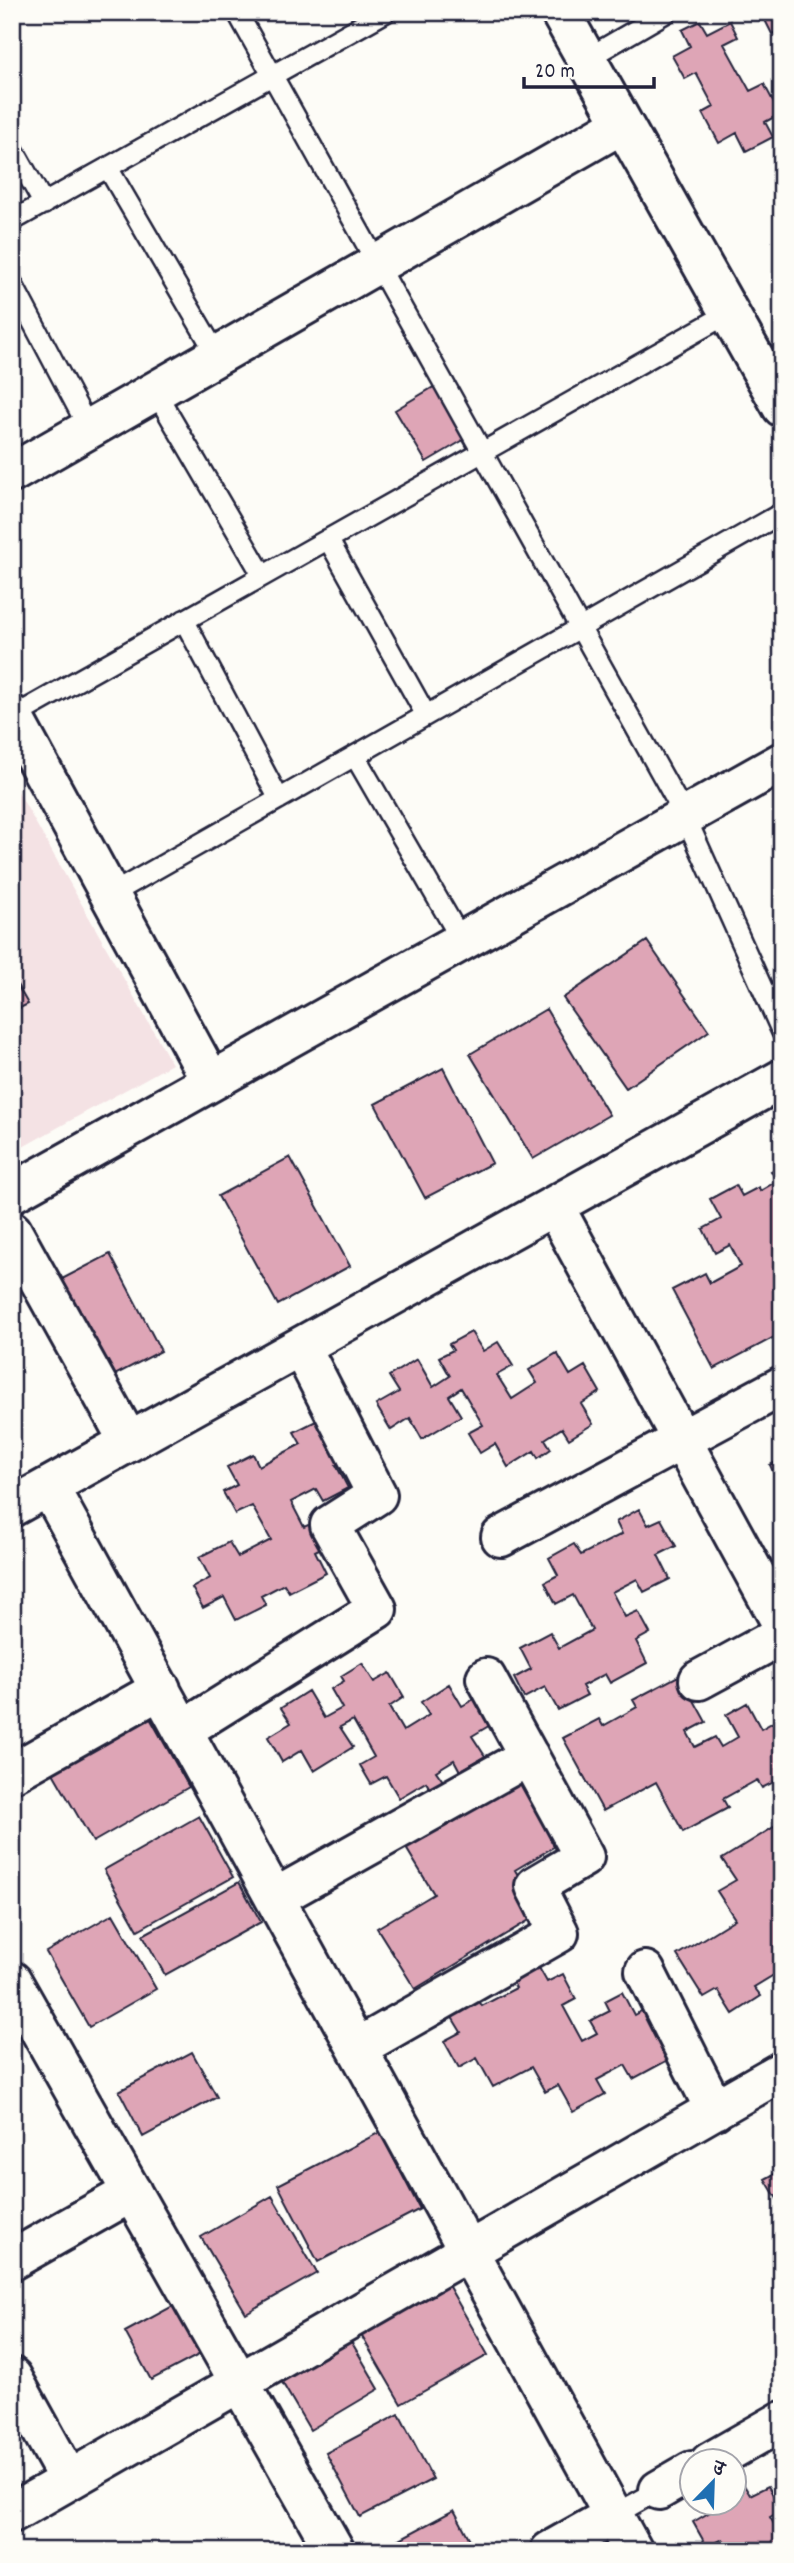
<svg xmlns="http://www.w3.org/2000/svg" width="794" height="2563" font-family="Dekko,'Playpen Sans Deva',sans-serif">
  <rect width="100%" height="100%" fill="#fdfcf7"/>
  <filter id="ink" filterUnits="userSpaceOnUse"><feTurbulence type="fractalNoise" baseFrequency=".0143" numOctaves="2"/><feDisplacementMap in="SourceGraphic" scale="14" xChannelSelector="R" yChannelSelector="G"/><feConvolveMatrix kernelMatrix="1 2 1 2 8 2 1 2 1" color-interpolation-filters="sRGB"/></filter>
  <g filter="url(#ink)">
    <!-- built -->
    <path fill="#f4e2e4" d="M12,781L172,1064L12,1153Z"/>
    <!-- building -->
    <path fill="#dea5b6" stroke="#22223b" stroke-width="2" d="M761,12H782V30L772,34Z
      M700,21L707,33L730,21L738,37L724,44L750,91L764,84L780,114L765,122L773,137L746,151L737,133L719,143L703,113L714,107L696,73L685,79L672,56L690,46L682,30Z
      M437,385L467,438L426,462L395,410Z
      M647,941L709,1031L626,1088L563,998Z
      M12,976L28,1004L12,1012Z
      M546,1009L609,1115L533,1159L470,1054Z
      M443,1068L492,1163L425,1198L375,1104Z
      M290,1157L350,1266L278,1305L218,1196Z
      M782,1166V1333L714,1369L672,1290L705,1273L710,1283L741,1266L730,1245L715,1253L703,1229L721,1219L710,1199L736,1185L742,1196L759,1187L760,1191L777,1181L771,1171Z
      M110,1254L161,1351L113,1376L62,1279Z
      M471,1332L483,1351L498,1342L513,1366L497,1375L512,1399L537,1383L529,1370L557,1353L570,1375L585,1366L600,1392L581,1404L593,1424L569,1439L562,1428L545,1439L551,1449L538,1458L534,1451L508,1467L495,1444L480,1453L468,1433L483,1425L461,1388L449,1396L461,1416L422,1439L410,1418L391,1430L376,1405L399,1392L389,1376L417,1359L433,1387L450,1376L439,1357L453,1350L449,1344Z
      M318,1420L354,1455L336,1465L348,1488L323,1501L316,1489L291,1502L304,1527L317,1521L329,1544L315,1551L326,1573L289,1592L284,1584L261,1596L266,1605L236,1620L224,1597L203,1608L192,1588L210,1578L199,1557L229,1542L238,1557L271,1540L252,1506L235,1514L223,1492L237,1485L227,1467L253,1454L259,1466L301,1444L294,1432Z
      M782,1459V1486L780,1487L770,1465Z
      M639,1509L648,1525L661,1519L676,1546L658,1555L670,1579L644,1592L637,1579L612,1592L625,1617L638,1611L650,1633L636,1641L647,1663L610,1683L605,1674L582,1686L587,1695L558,1710L545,1687L524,1698L514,1678L531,1669L520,1648L550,1632L559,1648L592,1630L573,1595L556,1604L545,1582L558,1575L549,1558L574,1544L581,1555L622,1534L616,1522Z
      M362,1663L374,1682L390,1673L404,1697L389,1707L403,1731L429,1715L421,1702L449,1684L462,1706L476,1698L492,1724L472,1736L485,1756L460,1771L454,1760L436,1771L443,1781L430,1789L426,1782L399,1798L386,1776L371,1784L360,1765L374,1757L353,1720L340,1727L353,1747L314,1771L302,1750L282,1762L268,1737L291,1723L281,1708L308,1691L324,1718L342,1708L331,1689L344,1681L341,1676Z
      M680,1675L706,1722L687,1732L695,1747L715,1737L721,1747L738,1737L726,1715L747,1703L761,1729L779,1719L782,1725V1778L762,1788L757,1780L723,1799L728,1808L683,1832L656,1782L603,1811L563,1738L599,1719L603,1726L637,1707L633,1700Z
      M146,1711L189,1787L93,1842L49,1766Z
      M529,1767L572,1836L515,1870L541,1913L415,1989L377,1928L434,1894L403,1843Z
      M199,1816L233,1877L138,1930L104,1870Z
      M782,1822V1970L754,1987L761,1996L733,2014L718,1990L704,1998L677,1955L735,1919L717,1891L736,1880L722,1859Z
      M239,1882L261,1922L165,1975L143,1935Z
      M113,1914L156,1989L89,2027L46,1952Z
      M538,1966L547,1982L563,1974L576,1999L563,2006L582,2041L597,2033L590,2021L610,2011L605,2001L622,1992L634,2015L652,2005L664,2026L653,2033L668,2060L633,2079L625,2065L597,2080L605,2094L573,2112L558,2085L545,2092L531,2067L493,2087L477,2058L459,2068L444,2041L461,2032L450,2014L478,1999L482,2006L516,1988L512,1980Z
      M192,2052L217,2097L143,2137L119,2091Z
      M380,2132L420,2209L318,2262L278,2185Z
      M782,2170V2207L765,2179Z
      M272,2196L317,2273L246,2313L201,2237Z
      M444,2278L488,2355L401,2404L357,2328Z
      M182,2301L208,2350L151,2380L125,2332Z
      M348,2336L379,2389L310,2430L279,2377Z
      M399,2414L433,2479L360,2517L326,2453Z
      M739,2477L750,2495L768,2486L782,2510L770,2517L782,2538V2551H730L723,2539L707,2547L693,2522L722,2505L721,2504H734V2479Z
      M454,2510L476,2551H382L381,2549Z"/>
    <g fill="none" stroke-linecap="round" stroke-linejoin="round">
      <!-- lane casing -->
      <g stroke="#22223b" stroke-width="24">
        <path id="lane" d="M237,12L685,816L782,1032
          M586,59L667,12
          M12,147L44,204
          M108,168L217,355
          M12,221L386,12
          M12,283L89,429
          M155,391L263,576
          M328,539L426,715
          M184,620L279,799
          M13,717L729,313
          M355,756L462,941
          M110,895L782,513
          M614,2515L659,2490"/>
      </g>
      <!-- street casing -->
      <g stroke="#22223b" stroke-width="44">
        <path id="street" d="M560,12L782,407
          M12,473L622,124
          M12,715L211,1081
          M12,1193L782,762
          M554,1206L782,1624
          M12,1231L129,1442
          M49,1487L633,2551
          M12,1507L782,1079
          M501,1537L782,1386
          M699,1680L782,1635
          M183,1730L377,1609L330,1525L377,1495L301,1347
          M12,1773L161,1689
          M275,1898L529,1756
          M645,1971L715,2110
          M12,1981L335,2551
          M357,2048L559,1933L535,1886L584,1857L486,1678
          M12,2260L132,2192
          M12,2377L69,2480
          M710,2462L782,2421
          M659,2490L692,2471
          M12,2513L782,2071
          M550,2551L614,2515"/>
      </g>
      <!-- lane -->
      <use href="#lane" stroke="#fdfcf7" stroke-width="19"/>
      <!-- street -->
      <use href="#street" stroke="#fdfcf7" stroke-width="38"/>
    </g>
  </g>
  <!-- margin -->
  <rect width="794" height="2563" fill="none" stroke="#fdfcf7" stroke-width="42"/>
  <rect x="21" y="21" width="752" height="2521" fill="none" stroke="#22223b" stroke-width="2.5" filter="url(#ink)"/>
  <!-- north arrow -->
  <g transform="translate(713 2482) rotate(23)"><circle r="33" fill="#fdfcf7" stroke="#a5a5ac" stroke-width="2"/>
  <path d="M0-5L12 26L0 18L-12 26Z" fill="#1f6fb2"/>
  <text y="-10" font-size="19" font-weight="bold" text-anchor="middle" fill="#22223b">उ</text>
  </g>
  <!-- scale -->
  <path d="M524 77v10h130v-10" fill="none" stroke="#22223b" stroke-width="3.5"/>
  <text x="535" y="77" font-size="21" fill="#22223b" stroke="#fdfcf7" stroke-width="5" paint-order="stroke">20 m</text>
</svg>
